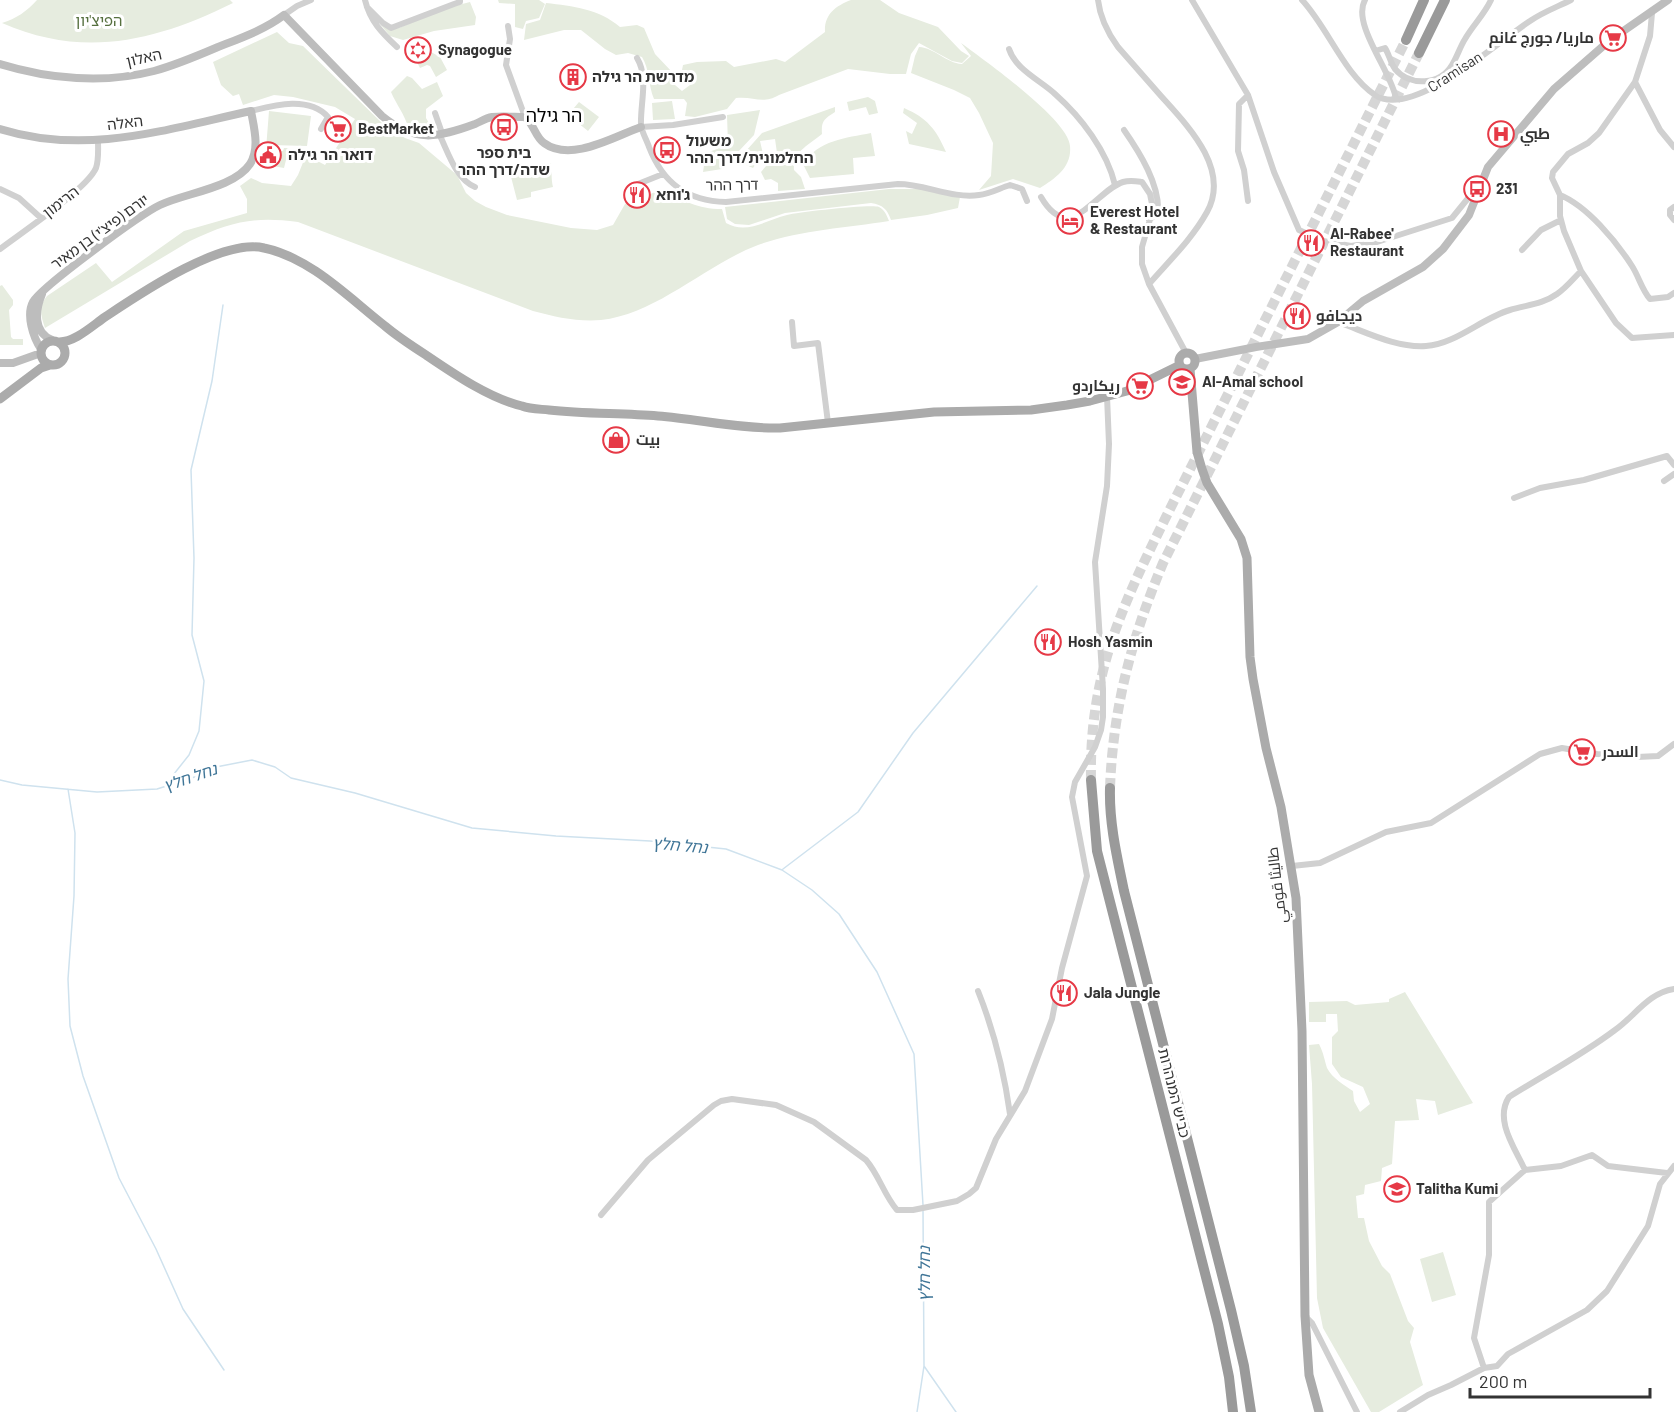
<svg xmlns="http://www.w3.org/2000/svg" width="1674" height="1412" font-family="Barlow,Cairo,'Noto Sans Hebrew',sans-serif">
  <rect width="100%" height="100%" fill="#fff"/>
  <!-- green -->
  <path fill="#e6ecdf" d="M37,0H230L233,3C156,41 84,59 2,23C16,19 27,11 37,0Z
    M498,0H539L545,4L539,18L526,21L523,29L515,27V4L499,3Z
    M851,0H880L899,13L938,27L961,51L969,56L962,63L952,61L919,43L911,54L906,74H890L848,69L779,95C762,105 754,96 736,98L727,109L695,117L685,116L687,103L684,99H654C648,85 650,70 642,57L628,53L616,55L605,49L581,30H564L524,40L526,24L540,20L546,3C573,6 599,9 620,27L637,25L644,28L655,54L673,73L675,85L682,91L690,85L681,75L683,65L697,62L726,61L734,67L776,59L785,62L825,32C824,15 835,6 851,0Z
    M470,2L476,17L475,25L434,31L403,40L390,36L380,24L391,29L399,28L443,9Z
    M277,32L289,43L303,46L384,125L405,138L419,143L457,175L466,193L475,201L486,207L507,215L571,228L597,230L613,225L625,204L663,189C684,201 697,209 722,209L726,223C747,235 766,220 787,215C799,212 871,204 879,207C885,210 887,216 889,221C846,228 799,230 758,245C705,265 657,314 601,320C578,322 555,317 533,311L298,222C253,216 230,222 190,241L45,328C41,316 38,307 47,296L96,263L112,282L184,231L247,213V199L240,186L251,178L262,183L291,186L298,175L306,155L325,165L355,119L335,107L293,97L274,95L243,105L239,94L233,96L221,85L213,62Z
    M961,43C984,60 1069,120 1070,146C1072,167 1056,178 1040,188L1013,179L979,190L991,176L993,143L979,113L970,98L954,90L911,73L915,56L919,47C935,48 946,63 962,64L971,56Z
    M431,52L440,57L447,70L436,77L430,66L427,65L420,68L416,60Z
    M407,76L412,78L422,89L437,82L443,96L426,109V118L434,132L408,127C405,115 396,104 391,92Z
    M868,97L875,101L878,113L869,115L866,107L849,111L847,102Z
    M672,101L675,119L653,120L652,103Z
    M579,102L599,117L588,131L568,115Z
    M835,107V112C824,119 821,121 822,134C810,144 792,152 794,170L801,177L805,189L778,191V183L771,179L765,180L761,172L777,153L775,139L760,141L763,154L753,168L737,161L762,133Z
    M904,108C927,118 936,129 946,152L909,144L906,131L912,134L917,123L903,113Z
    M760,110L754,135L722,169L703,172L706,153L728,145L727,115Z
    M269,111L311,116L307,146L271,145L278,147V151H283L284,148H289L284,168L261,164L264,159L270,160L272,151L266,149Z
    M871,133L875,156L853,158L854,174L810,178L803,164C818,140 846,138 871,133Z
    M551,163C552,172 551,179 553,187L531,192V197L517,200L510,173Z
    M889,189H928L960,197L958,208L927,215L891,220C887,209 883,205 871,203L785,213L749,225L735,224L727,219L725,207Z
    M2,285L13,300V305L9,310L11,337L13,339H23V345H0V286Z
    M1405,992L1473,1103L1438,1115L1435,1101L1416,1099L1419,1120L1395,1121L1392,1164L1382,1168L1381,1181L1365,1185L1364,1194L1356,1196L1358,1218H1364L1369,1241L1382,1266L1390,1274L1408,1321L1414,1328L1410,1342L1423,1385L1379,1412H1371L1323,1328L1317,1298L1312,1084L1309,1045L1319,1044C1324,1054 1324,1059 1327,1068C1332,1078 1344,1085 1353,1091L1354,1101L1360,1112L1370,1104L1363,1087L1341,1077L1332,1064V1037L1338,1031L1337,1014H1326V1022H1309V1002L1347,1001L1355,1005L1389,1002V999Z
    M1443,1252L1456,1295L1432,1302L1420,1259Z"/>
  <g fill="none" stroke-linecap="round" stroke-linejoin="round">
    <!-- stream -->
    <path stroke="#cfe2ee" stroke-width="1.5" d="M0,780L22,785L97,792L157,789L192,778L216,767L252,760L275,767L291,778L355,793L472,828L556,836L650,841L726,849L782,870L812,890L839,914L877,972L914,1054L923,1205
      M166,784L189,755L199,731L204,681L192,635L194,558L191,470L212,381L223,305
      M68,789L75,833L74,896L68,979L70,1026L83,1076L119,1178L156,1249L183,1309L224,1370
      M783,869L858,812L913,733L1037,586
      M924,1366L956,1412
      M917,1412L924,1366L923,1209"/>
    <!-- highway-tunnel -->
    <path stroke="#d6d6d6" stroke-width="10" stroke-dasharray="10 5" stroke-linecap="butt" d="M1091,780C1089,676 1121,608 1166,517C1189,471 1212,426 1235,380C1292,266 1349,153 1406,40
      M1110,788C1113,707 1132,637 1163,563L1419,53"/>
    <!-- street -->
    <path stroke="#d0d0d0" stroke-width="6" d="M365,0C370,21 382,33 397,47
      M1098,0C1100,18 1107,32 1118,47C1132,63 1146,79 1161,96C1187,125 1231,169 1207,212C1192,239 1169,261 1149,284
      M1192,0L1248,95L1274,172L1299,230L1323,241L1351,246L1377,242L1452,218L1478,186
      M1302,0C1328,28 1344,74 1375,95C1412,120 1499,41 1530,21C1543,12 1557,7 1571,0
      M1365,0C1351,24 1393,74 1396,99
      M367,7L383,23L391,28L454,4L460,2V0
      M1652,13L1650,36L1635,82L1599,133L1588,143L1568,154L1553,172L1552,178L1560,195V216L1564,231L1581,271L1616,323L1632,338L1674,335
      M284,15L297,6L311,0
      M508,26L510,39L506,65L525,117
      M1009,49C1016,70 1040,80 1055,94C1081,117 1107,151 1115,185
      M1375,51L1385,48C1389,54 1390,62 1395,69C1410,87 1440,85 1452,65C1457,57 1460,47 1465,39C1473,25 1484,15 1491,0
      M637,58C649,78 640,103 641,126C642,132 647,141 649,147C663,183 687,201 726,202L898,184C925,184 952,199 979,195C990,194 1000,188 1010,185L1022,189L1027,201
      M1635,82L1660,130L1674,147
      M251,111C275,105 309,96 328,117L321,129
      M435,113L442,133L441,138C449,155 457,180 475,187
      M641,127L673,125L723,117
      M1124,130C1140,153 1160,185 1158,213L1149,220
      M638,184L663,174
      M0,189L19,198L41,218
      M1560,195C1587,206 1616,241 1632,266C1639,277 1642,290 1650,299L1668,297L1674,293
      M1041,197C1070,247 1096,190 1123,182C1130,180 1135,181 1142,182L1150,194L1153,209L1142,247V264L1149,284L1186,353
      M1248,201L1244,170L1238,151L1239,104L1248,95
      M1674,207L1670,210V215L1674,220
      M0,249C21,233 87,189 96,168C99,159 98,149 98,140
      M1522,250L1541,230L1561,220
      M792,322L794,346L818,343L828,423
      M1338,322C1366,332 1396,348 1426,346C1456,344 1482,318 1510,310C1527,305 1543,304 1557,294C1566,288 1573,279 1581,271
      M1664,481L1674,474
      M1514,498L1540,488L1584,480L1667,456L1674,465
      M1292,866L1320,863L1386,832L1431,823L1540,754L1562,748L1597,754L1637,757L1658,756L1674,744
      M978,991C994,1031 1004,1071 1010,1114
      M1525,1170C1515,1148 1494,1120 1509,1097C1544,1075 1582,1055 1615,1030C1635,1016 1648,993 1674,989
      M601,1215L648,1160L714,1105L721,1101L732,1099L776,1105L814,1122L866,1160C879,1175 884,1195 897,1210H913L957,1201L969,1194L976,1188L996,1139L1025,1091L1052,1019L1062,968L1087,876L1072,797L1075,782L1095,747L1101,730L1103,717V689L1095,562L1107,486L1109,444L1107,396
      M1305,1316L1312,1323L1357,1412
      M1484,1368L1474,1338L1489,1255V1202L1525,1170L1561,1166L1592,1155L1608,1166L1667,1173
      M1400,1412L1428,1395L1451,1385L1484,1368L1497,1366L1508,1354L1587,1310L1607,1291L1648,1226L1660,1184L1674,1166"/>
    <!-- secondary -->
    <path stroke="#bdbdbd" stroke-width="8" d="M0,64C49,79 104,84 154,71C176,65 197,56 218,47C241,38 264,30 284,15L382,116C415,143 437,138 475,124C480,122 486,118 492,117C503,116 515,117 525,117C534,124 535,137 544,143C571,163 615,136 641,127
      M0,129C87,156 167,129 251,111C254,128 260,148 250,164C234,188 185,193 160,205C141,214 41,287 33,302C26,315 33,337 41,349
      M42,294C35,311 33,332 52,340
      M1195,359L1256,347L1308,339L1338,322L1363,301L1423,267L1443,249L1469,215L1488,167L1554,89L1609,41L1668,0
      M0,363H13L41,353"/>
    <!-- primary -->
    <path stroke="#ababab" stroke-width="9" d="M41 353a12 12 0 1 1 24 0a12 12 0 1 1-24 0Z
      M58,342C74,343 92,326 105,317C141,293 222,238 264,248C311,258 349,298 385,326C398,337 412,346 426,355C454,374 489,398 522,406C530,409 540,409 549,410C585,414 621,413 658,416C698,419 739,429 780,428L934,412L1031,410L1067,405L1090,401L1127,391L1180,365
      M1179 361a8 8 0 1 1 16 0a8 8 0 1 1-16 0Z
      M1190,369L1197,452L1202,469L1207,483L1241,539L1247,558L1250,657L1253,679L1266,748L1281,807L1296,898L1302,1031L1305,1316L1309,1375L1319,1412
      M0,399L41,368L50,365"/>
    <!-- highway -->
    <path stroke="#9a9a9a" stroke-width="10" d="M1406,40L1424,0
      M1419,53L1445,0
      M1091,780L1097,851L1218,1324L1229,1377L1233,1412
      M1110,788C1109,823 1117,857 1124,891L1231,1310L1244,1366L1251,1412"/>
  </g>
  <!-- icons -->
  <defs>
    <g id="supermarket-ring" transform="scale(1.35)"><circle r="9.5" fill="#fff" stroke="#e63946" stroke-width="1.5"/><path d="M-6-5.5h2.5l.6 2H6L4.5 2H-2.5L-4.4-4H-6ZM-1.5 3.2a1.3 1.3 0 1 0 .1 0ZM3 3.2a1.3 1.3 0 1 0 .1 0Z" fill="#e63946"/></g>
    <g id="synagogue-ring" transform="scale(1.35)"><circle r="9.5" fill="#fff" stroke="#e63946" stroke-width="1.5"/><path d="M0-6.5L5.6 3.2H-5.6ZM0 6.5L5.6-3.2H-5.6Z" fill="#e63946"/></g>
    <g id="building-ring" transform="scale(1.35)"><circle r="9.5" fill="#fff" stroke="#e63946" stroke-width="1.5"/><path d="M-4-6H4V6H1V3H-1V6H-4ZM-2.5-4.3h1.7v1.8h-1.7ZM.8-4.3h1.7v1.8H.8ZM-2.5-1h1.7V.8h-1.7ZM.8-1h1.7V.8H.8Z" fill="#e63946"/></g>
    <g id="bus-ring" transform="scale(1.35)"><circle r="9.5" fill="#fff" stroke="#e63946" stroke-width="1.5"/><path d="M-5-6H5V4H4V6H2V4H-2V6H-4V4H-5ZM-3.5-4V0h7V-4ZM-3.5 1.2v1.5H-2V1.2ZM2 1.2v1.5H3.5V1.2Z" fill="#e63946"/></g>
    <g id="hospital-ring" transform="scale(1.35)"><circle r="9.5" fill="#fff" stroke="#e63946" stroke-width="1.5"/><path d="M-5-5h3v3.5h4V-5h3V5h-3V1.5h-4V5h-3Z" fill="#e63946"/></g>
    <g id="civic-ring" transform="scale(1.35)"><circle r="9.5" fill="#fff" stroke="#e63946" stroke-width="1.5"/><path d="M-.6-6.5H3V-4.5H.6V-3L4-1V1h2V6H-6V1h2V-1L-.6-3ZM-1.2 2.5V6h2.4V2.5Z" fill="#e63946"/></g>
    <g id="restaurant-ring" transform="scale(1.35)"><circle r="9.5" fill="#fff" stroke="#e63946" stroke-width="1.5"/><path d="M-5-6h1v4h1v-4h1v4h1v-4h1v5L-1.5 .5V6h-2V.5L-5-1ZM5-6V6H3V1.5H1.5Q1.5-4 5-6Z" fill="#e63946"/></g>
    <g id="hotel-ring" transform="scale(1.35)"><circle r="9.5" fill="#fff" stroke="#e63946" stroke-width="1.5"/><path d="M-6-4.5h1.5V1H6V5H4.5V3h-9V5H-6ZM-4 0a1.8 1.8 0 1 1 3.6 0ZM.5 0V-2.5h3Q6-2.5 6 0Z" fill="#e63946"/></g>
    <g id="school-ring" transform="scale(1.35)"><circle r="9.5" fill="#fff" stroke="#e63946" stroke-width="1.5"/><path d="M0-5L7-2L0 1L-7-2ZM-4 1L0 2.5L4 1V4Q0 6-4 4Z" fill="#e63946"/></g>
    <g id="shop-ring" transform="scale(1.35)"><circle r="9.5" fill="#fff" stroke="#e63946" stroke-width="1.5"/><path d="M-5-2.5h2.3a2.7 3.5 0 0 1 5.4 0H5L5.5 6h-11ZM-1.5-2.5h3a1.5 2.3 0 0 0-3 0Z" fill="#e63946"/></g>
  </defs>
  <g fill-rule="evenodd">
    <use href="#supermarket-ring" x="1613" y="38"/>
    <use href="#synagogue-ring" x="418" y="50"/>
    <use href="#building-ring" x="573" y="77"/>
    <use href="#bus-ring" x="504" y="127"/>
    <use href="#supermarket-ring" x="338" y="129"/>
    <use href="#hospital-ring" x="1501" y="134"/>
    <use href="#bus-ring" x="667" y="150"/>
    <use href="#civic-ring" x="268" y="155"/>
    <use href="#bus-ring" x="1477" y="189"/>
    <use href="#restaurant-ring" x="637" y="195"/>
    <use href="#hotel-ring" x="1070" y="221"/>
    <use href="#restaurant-ring" x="1311" y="243"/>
    <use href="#restaurant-ring" x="1297" y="316"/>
    <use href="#school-ring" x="1182" y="382"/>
    <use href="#supermarket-ring" x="1140" y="386"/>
    <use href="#shop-ring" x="616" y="440"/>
    <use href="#restaurant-ring" x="1048" y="642"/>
    <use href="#supermarket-ring" x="1582" y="752"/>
    <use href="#restaurant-ring" x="1064" y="993"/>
    <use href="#school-ring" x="1397" y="1189"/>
  </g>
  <g text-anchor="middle" stroke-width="6" stroke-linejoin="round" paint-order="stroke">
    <!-- park labels -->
    <g font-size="15" fill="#56703f" stroke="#fff">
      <text x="99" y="26">הפיצ'יון</text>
    </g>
    <!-- poi labels -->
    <g font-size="15" font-weight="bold" fill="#333" stroke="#fff" text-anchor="start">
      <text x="1594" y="43" text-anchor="end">ماريا/ جورج غانم</text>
      <text x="438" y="55">Synagogue</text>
      <text x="592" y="82">מדרשת הר גילה</text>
      <text x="358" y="134">BestMarket</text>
      <text x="1520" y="139">طبي</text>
      <text x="686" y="146">משעול<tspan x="686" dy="17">החלמונית/דרך ההר</tspan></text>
      <text x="504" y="158" text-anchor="middle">בית ספר<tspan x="504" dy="17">שדה/דרך ההר</tspan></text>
      <text x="288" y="160">דואר הר גילה</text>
      <text x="1496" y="194">231</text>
      <text x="656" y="200">ג'וחא</text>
      <text x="1090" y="217">Everest Hotel<tspan x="1090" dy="17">&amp; Restaurant</tspan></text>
      <text x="1330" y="239">Al-Rabee'<tspan x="1330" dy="17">Restaurant</tspan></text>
      <text x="1316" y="321">ديجافو</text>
      <text x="1202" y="387">Al-Amal school</text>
      <text x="1120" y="391" text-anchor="end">ريكاردو</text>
      <text x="636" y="445">بيت</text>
      <text x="1068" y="647">Hosh Yasmin</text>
      <text x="1602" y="757">السدر</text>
      <text x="1084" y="998">Jala Jungle</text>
      <text x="1416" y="1194">Talitha Kumi</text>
    </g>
    <!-- street labels -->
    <g font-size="15" fill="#333" stroke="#fff">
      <text transform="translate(144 58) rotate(-13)" y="5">האלון</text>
      <text transform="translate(1455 72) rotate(-33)" y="5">Cramisan</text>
      <text transform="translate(125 123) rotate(-7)" y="5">האלה</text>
      <text transform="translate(732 185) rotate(-1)" y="5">דרך ההר</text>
      <text transform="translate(61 202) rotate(-38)" y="5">הרימון</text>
      <text transform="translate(100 232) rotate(-36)" y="5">יורם (פיצ'י) בן מאיר</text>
      <text transform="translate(1277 885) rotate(-97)" y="5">طاليثا قومي</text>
      <text transform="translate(1174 1093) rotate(76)" y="5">כביש המנהרות</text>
    </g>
    <!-- water labels -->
    <g font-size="16" font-style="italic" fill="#3f7597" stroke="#fff">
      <text transform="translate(190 777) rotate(-19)" y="6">נחל חלץ</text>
      <text transform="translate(680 845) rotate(5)" y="6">נחל חלץ</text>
      <text transform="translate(924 1274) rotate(-90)" y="6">נחל חלץ</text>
    </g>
    <!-- quarter labels -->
    <g font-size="18" fill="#000" stroke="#fff">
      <text x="554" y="122">הר גילה</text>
    </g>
  </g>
  <!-- scale -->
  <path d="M1470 1388v9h180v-9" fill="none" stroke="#333333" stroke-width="3"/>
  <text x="1479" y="1388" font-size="18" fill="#333333" stroke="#ffffff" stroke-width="4.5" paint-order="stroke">200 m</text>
</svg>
